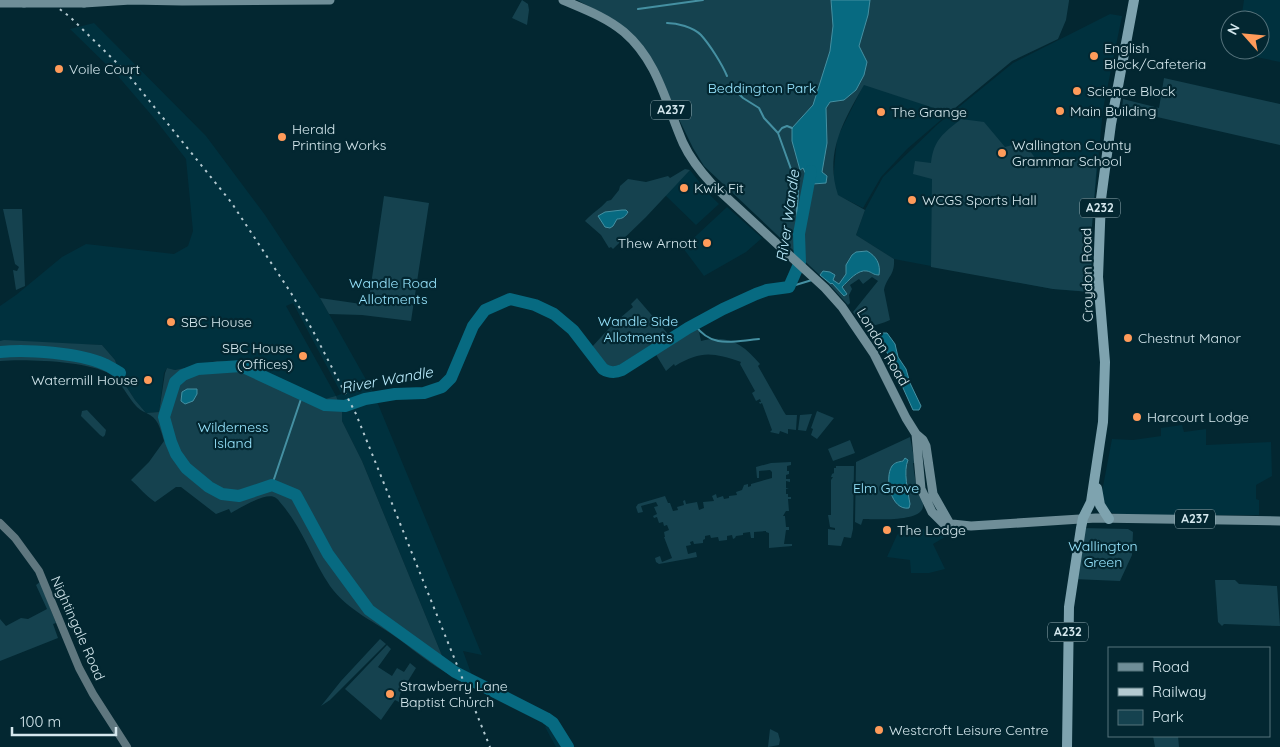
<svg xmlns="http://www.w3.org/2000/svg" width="1280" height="747" font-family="Quicksand,sans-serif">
  <rect width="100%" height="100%" fill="#032731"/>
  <!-- built -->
  <path fill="#00313e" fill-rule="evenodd" d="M1244,0H1280V62L1237,53V50H1260V20H1241Z
    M1110,14L1122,16L1103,109L1092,225L1091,292L1053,289L894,259L856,235L865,210L883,177L938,124L1013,63Z
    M94,23L206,136L265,215L320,298L373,392L482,655L463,651L471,673L450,675L362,461L342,421V412L325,399L307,397L245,362L217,361L175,370L167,368L164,373L159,412L146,413L135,400L122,380L115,360L102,345L0,341V306L16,295L62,257L86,244L174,254L188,246L193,231L186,159L154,118L117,75L70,29ZM293,303L341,393V394L336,396L286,306Z
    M864,84L949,113L907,149L881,177L863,208L837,195L833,180L837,138Z
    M690,170L707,192L719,204L696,225L665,195Z
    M727,207L762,238L746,252L704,276L683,248Z
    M1182,425L1184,432L1206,429V445L1271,442L1272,476L1256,485V499L1259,500V515H1124L1112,513L1106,509L1101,497L1112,439L1133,440L1161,436V428Z
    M919,529L937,530L944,535L945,537L933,544L945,569L929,573H911L910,560L887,557L897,535L900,532Z
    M548,724L552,727L565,747H556L545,727Z"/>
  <!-- green -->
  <path fill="#15424f" d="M522,0L528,4L529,10L527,25L512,18Z
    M577,0H1069V1L1066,20L1058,39L1012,61L949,113L864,85C844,120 824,153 838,195L865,210L856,235L894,259C895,276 887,276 884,290L890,320C872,328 865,328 853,312L878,281L872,277L863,284L859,279L850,285L852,289L849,295L850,303L848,305L828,283L704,166L693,148L674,109L661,76L648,54L607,16Z
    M1164,78L1280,104V145L1122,109L1123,99L1159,108Z
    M961,119L984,122L1005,147L1023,142L1036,159L1058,164L1073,158L1097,163L1092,225L1091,292L1053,289L931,267L932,179L913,174L915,161L931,163C934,139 943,134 961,119Z
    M685,169L690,170L646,217L613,249L611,247L609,248L601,235L585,221C592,213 600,209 607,201L611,200L619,190L620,186L628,179L646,182L668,176L670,178Z
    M384,196L429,203L411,321L362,315L329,314L320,298L368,305Z
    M3,209H22L25,286L16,290L13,270L17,271L19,267L15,264Z
    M637,298L668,334L616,367L607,368L591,348L613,324L633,307L631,304Z
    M698,327L701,341C728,334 743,344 760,364L758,366L784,412L786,415H797L796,430L788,429V434L780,431L779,434L770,432L772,430L762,403L760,404L759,402H761L760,399L756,401L752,393L755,391L740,364L741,362C713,353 702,350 675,366L674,364L666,371L655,353Z
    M4,340L102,345L115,360L122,380L135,400L146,413L159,412L165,373L167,368L175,370L217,361L245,362L307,397L325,399L336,396L342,412V421L362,461L450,675C432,665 416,652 400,640C376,622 348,611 330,586C313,561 303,530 284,507C281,504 279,500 276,498C267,491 240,508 231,513L229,509L216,514L181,487H176L155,502C146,496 139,487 131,480L149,462L164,441C161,432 159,420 150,415C145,412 141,411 137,407C128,398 121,381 110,374C87,361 26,359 0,361V341Z
    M87,410L106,430L105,435L103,437L100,435L81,416L82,411Z
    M817,411L834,418L817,439L811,435L813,429L811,428Z
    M812,414L806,431L798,430L800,415Z
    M910,437L915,463H913C914,474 916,484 918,493C919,497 923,500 923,504C926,523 874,519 863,519L861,525L855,522L856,462Z
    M850,440L855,453L833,461L828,449Z
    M791,462V465L787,466V471H789V474L786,475V479H790V482L786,481V488H789L786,489V494H788V497H791V499H788L789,511H786L783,516H785L786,527H789V530H786L784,544H792V546L769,548V533L766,532V531L754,532V538H751L750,532L743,533V535L736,536L735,538L733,539L732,535L727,536V540L719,541L718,537L711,538L710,535L705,536V539L703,540V543L694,544L693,541L690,542L691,545L686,546L688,554L696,552L697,557L659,564L656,562L655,558L660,556L662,562L672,558L664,537H665L664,532L669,530L667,525L664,526L663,522L659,523L657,517L654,518L653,516L657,514L654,507L658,506L656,502L641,506L643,512L638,513L636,507L638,504L665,496L668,503H670L673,511L678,510L677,507L684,505L683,501L685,500L686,504L697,502L699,510L704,508L703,502L714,501L712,496L716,494L717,498L723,496L724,499L729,498V496L737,495L736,492L742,490L744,485L748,484V487L751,486V484L772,478V472L770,470L759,471V478H757L756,467L771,463Z
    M836,466H854L853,529L851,538L844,537L841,546L828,545V529L835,530V528L830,527L828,515H831V480L833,477H831L832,474L834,473V468H836Z
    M1081,528L1128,529L1133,532L1132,555L1120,581L1073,579Z
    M1215,580H1235L1239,584L1277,586L1280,626L1224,624L1222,626L1218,622Z
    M40,582L56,623L53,624L58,638L0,661V619L6,626L21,618L28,619L47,609L36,585Z
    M380,639L386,644L330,700L321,706L341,681Z
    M387,645L391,649L378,667L392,676L397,668L404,672L410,663L416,668L400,694L399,702L395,700L381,720L345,689Z
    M770,729L778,733L780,740L779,745L768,747Z
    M1153,736H1178L1179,747H1155Z"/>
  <!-- water -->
  <path fill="#076a81" stroke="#4590a2" d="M831,0H870L868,15L859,46L867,62L864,75L856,90L844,100L830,102L826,108L827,143L822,172L827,176L826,183L813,184L809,188L804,180L807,177L803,168L800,170L792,141V128L813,105L830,51L833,26Z
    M622,210H626L628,212C625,217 622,219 617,219L613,226L610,228L605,227L598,216L605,212Z
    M867,251C876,256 881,264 879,275C873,275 872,272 867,271C858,269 848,281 842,287L847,294L844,296L832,283L831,284L820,275L823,271L830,272L835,275L833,280L839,284L846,274V265L852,255L856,252Z
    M882,333H887L895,344L898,357L906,369L910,383L921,406L919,410H913L880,337Z
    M187,389H197V394L193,401L185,404L181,401L182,392Z
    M905,458L908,460C903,471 908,492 910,504L909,508C891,511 884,478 892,466C895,462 899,462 903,461Z"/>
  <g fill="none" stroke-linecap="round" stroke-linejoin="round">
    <!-- stream -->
    <path stroke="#4590a2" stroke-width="2" d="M638,9L703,0
      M667,23C677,23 693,27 701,35C710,45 722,64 727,76
      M733,84L736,91L743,98L759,108L764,118L778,133L796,183L798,192L797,211L799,234
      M778,133L782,128L787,126L792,128
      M789,287L812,280
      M695,325C712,349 733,341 759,339
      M272,485L302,396"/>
    <!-- river -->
    <path stroke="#076a81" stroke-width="12" d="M0,352C27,349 79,353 104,364C109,366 115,370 120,373
      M568,747L553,723L546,718L455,672L369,610L328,554L296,495L272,485L239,496L222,494L209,487L186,468L176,454L171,442L164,417L175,382L183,375L198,369L241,366L325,405L345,406L365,399L395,394L424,393L442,387L451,378L473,326L485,310L510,299L535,305L554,314L573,330L603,369C610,373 615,373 622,370L688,328L723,309L756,294L767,290L789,287L800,262L799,234L811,171"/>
    <!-- secondary -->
    <path stroke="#5f777f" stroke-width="8" d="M0,523L15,538L39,571L79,668L93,694L127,747"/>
    <!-- primary -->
    <path stroke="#6f8e98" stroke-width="9" d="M563,0C584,9 606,17 624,32C658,61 666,104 683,143C690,158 700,171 712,184L825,288L842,307L874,354L906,418L916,434L923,440L926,446L933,494L950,524
      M0,3H24
      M84,3L131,0L182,1L330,0
      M916,434L921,489L932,512L943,523L971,526L1096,518L1280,521"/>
    <!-- highway -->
    <path stroke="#7ea3af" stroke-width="10" d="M1097,488L1100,505L1109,519
      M1067,747L1069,607L1081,528L1083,518L1091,502L1103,422L1105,362L1098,277L1101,199L1111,124L1134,0"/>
    <!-- rail -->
    <path stroke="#b4cad1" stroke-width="2" stroke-dasharray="2.5 5" stroke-linecap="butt" d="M48,0L70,17L126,72L231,202L291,293L313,331L356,414L490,747"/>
    <!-- primary-bridge -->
    <path stroke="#6f8e98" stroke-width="9" d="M24,3H84"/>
  </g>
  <!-- markers -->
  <g fill="#ff9b5a" stroke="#032731" stroke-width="2">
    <circle cx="1094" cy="56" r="5"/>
    <circle cx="59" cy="69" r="5"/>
    <circle cx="1077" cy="91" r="5"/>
    <circle cx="1060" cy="111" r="5"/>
    <circle cx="881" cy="112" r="5"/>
    <circle cx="282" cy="137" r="5"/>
    <circle cx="1002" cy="153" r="5"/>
    <circle cx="684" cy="188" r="5"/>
    <circle cx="912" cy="200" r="5"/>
    <circle cx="707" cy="243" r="5"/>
    <circle cx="171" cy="322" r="5"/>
    <circle cx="1128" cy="338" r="5"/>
    <circle cx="303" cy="356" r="5"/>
    <circle cx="148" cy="380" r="5"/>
    <circle cx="1137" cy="417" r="5"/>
    <circle cx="887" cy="530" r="5"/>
    <circle cx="390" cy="694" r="5"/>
    <circle cx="879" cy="730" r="5"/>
  </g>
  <g text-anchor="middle" stroke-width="4.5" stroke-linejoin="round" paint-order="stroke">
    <!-- shield labels -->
    <g fill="#032731" stroke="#96aeb5" stroke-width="1">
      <rect x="651" y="100.5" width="40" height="19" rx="4"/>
      <rect x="1080" y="198.5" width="40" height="19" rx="4"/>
      <rect x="1175" y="509.5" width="40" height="19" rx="4"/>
      <rect x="1048" y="622.5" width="40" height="19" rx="4"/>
    </g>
    <g font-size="12" font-weight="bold" fill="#d5e8ee">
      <text x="671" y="114">A237</text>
      <text x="1100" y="212">A232</text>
      <text x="1195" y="523">A237</text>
      <text x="1068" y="636">A232</text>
    </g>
    <!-- poi labels -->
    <g font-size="14" fill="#d5e8ee" stroke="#032731" text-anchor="start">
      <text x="1104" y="53">English<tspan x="1104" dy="16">Block/Cafeteria</tspan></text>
      <text x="69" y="74">Voile Court</text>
      <text x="1087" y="96">Science Block</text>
      <text x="1070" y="116">Main Building</text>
      <text x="891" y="117">The Grange</text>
      <text x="292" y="134">Herald<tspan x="292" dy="16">Printing Works</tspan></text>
      <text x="1012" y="150">Wallington County<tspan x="1012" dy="16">Grammar School</tspan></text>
      <text x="694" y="193">Kwik Fit</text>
      <text x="922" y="205">WCGS Sports Hall</text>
      <text x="697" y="248" text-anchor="end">Thew Arnott</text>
      <text x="181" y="327">SBC House</text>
      <text x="1138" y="343">Chestnut Manor</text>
      <text x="293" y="353" text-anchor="end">SBC House<tspan x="293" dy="16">(Offices)</tspan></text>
      <text x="138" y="385" text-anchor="end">Watermill House</text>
      <text x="1147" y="422">Harcourt Lodge</text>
      <text x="897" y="535">The Lodge</text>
      <text x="400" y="691">Strawberry Lane<tspan x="400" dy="16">Baptist Church</tspan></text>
      <text x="889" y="735">Westcroft Leisure Centre</text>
    </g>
    <!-- park labels -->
    <g font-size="14" fill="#98e5fe" stroke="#032731">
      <text x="762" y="93">Beddington Park</text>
      <text x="393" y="288">Wandle Road<tspan x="393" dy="16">Allotments</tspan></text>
      <text x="638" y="326">Wandle Side<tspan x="638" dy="16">Allotments</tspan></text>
      <text x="233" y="432">Wilderness<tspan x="233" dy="16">Island</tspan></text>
      <text x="886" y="493">Elm Grove</text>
      <text x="1103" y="551">Wallington<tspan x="1103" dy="16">Green</tspan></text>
    </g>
    <!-- street labels -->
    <g font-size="14" fill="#d5e8ee" stroke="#032731">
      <text transform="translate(1087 275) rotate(-91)" y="5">Croydon Road</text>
      <text transform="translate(883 347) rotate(59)" y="5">London Road</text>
      <text transform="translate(78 628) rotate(66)" y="5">Nightingale Road</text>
    </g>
    <!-- water labels -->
    <g font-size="15" font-style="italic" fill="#bcedfe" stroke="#032731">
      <text transform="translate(788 216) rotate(-82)" y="5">River Wandle</text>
      <text transform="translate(387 380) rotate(-10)" y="5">River Wandle</text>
    </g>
  </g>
  <!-- legend -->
  <rect x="1108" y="647" width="162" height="90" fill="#032731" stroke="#57747d"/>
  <rect x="1118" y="663" width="25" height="8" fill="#6f8e98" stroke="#57747d"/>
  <text x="1152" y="672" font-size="15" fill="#d5e8ee">Road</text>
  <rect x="1118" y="688" width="25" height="8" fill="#b4cad1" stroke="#57747d"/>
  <text x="1152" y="697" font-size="15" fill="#d5e8ee">Railway</text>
  <rect x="1118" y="710" width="25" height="15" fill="#15424f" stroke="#57747d"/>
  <text x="1152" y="722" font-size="15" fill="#d5e8ee">Park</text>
  <!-- north arrow -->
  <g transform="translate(1245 35) rotate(297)"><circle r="24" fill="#032731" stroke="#57747d"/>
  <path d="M0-4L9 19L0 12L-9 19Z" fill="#ff9b5a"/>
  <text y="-8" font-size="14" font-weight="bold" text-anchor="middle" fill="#d5e8ee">N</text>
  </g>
  <!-- scale -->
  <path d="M12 727v8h104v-8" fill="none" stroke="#d5e8ee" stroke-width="2.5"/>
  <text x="20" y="727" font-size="15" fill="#d5e8ee" stroke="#032731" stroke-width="4" paint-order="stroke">100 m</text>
</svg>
